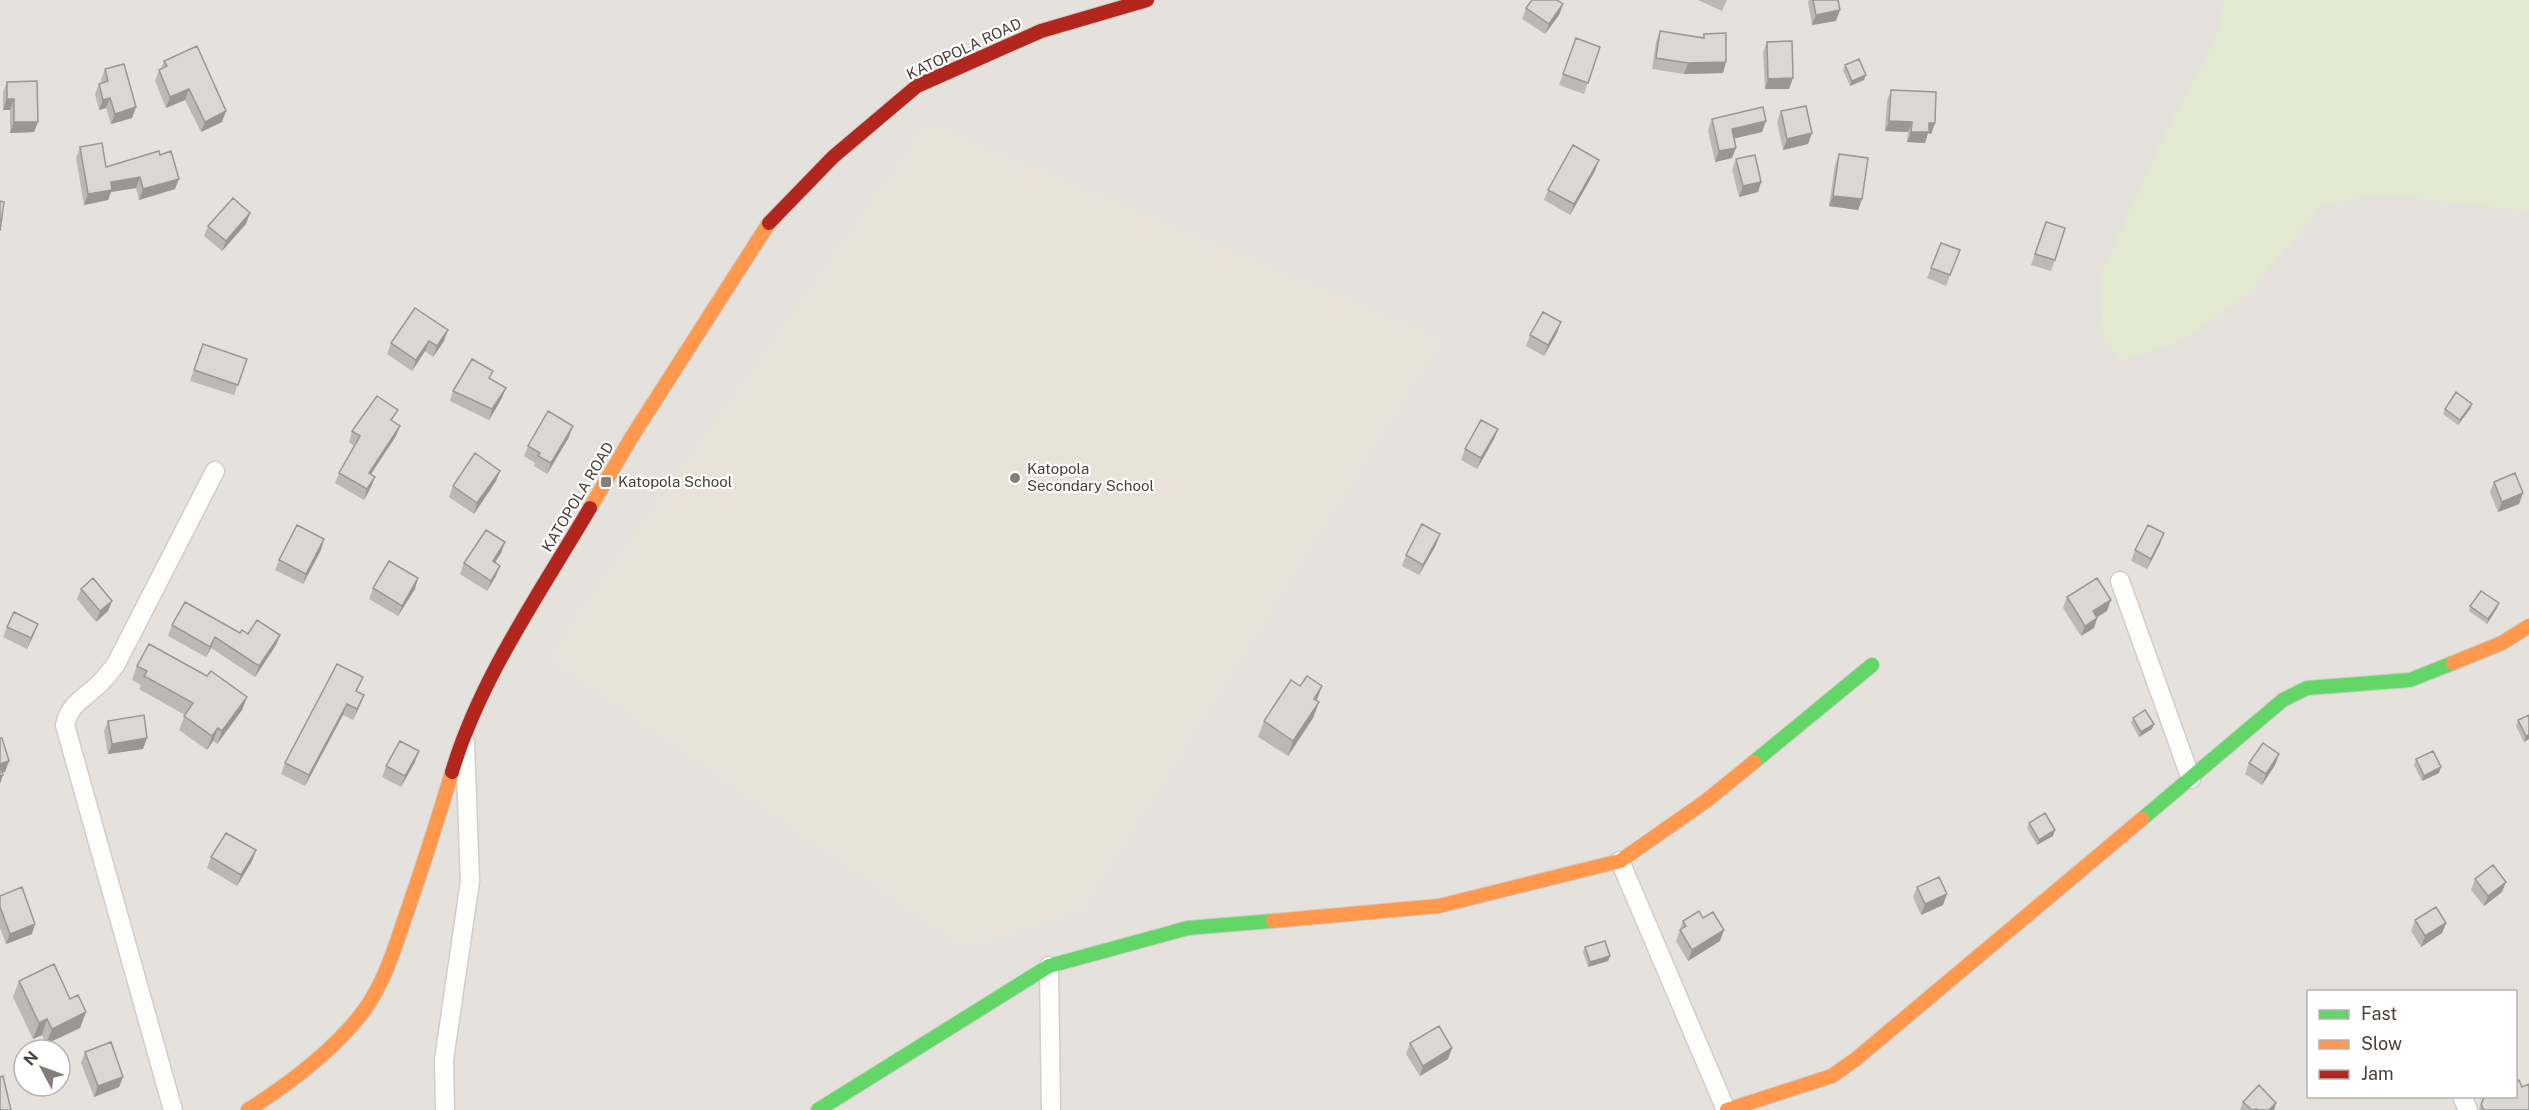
<svg xmlns="http://www.w3.org/2000/svg" width="2529" height="1110" font-family="'Public Sans',sans-serif">
  <rect width="100%" height="100%" fill="#f2f0ed"/>
  <!-- residential -->
  <path fill="#e5e1dc" fill-rule="evenodd" d="M0,0H2529V1110H0ZM2308,992H2516V1096H2308ZM24,1050H60V1086H24Z"/>
  <!-- education -->
  <path fill="#e8e2d9" d="M928,124L1441,340L1082,910L964,947L552,659L578,616Z"/>
  <!-- green -->
  <path fill="#e2e9d0" d="M2225,0H2529V211L2385,195L2325,204L2248,294L2183,340L2122,361L2103,337L2100,275L2168,127L2215,42Z"/>
  <g fill="none" stroke-linecap="round" stroke-linejoin="round">
    <!-- street casing -->
    <g stroke="#d0cecb" stroke-width="21">
      <path id="street" d="M2120,581L2191,779
        M1620,861L1726,1110
        M1049,966L1051,1110
        M2462,1096L2468,1110
        M173,1110L65,725C69,705 83,699 97,686C104,680 110,672 116,664L215,471
        M445,1110L444,1060L470,881L465,742"/>
    </g>
    <!-- fast casing -->
    <g stroke="#d0ccc5" stroke-width="16">
      <path id="fast" d="M1754,762L1872,665
        M2142,819L2283,700L2307,688L2410,680L2453,663
        M818,1110L1049,966L1188,928L1273,921"/>
    </g>
    <!-- slow casing -->
    <g stroke="#d0ccc5" stroke-width="16">
      <path id="slow" d="M590,508L633,435L769,223
        M2453,663L2502,643L2529,626
        M1273,921L1439,906L1620,861L1706,801L1754,762
        M248,1110C289,1084 333,1051 363,1012C385,982 395,947 407,912C423,866 438,819 452,772
        M1727,1110L1832,1076L1856,1059L2142,819"/>
    </g>
    <!-- jam casing -->
    <g stroke="#d0ccc5" stroke-width="16">
      <path id="jam" d="M769,223L833,157L917,86L1041,31L1147,0
        M452,772C480,678 540,593 590,508"/>
    </g>
    <!-- street -->
    <use href="#street" stroke="#fdfdfc" stroke-width="18"/>
    <!-- fast -->
    <use href="#fast" stroke="#63d668" stroke-width="14"/>
    <!-- slow -->
    <use href="#slow" stroke="#ff974d" stroke-width="14"/>
    <!-- jam -->
    <use href="#jam" stroke="#b3261e" stroke-width="14"/>
  </g>
  <!-- wall -->
  <path fill="#bbb9b6" d="M1698,0H1727L1722,11Z
    M1809,0H1838L1836,21L1812,25L1808,2Z
    M1563,4L1559,15L1545,34L1522,19L1526,8Z
    M1660,31L1702,38L1704,34L1723,73L1684,74L1652,69L1656,42Z
    M1576,38L1600,47L1584,94L1559,85Z
    M1767,42L1793,78L1789,89H1765L1763,52Z
    M164,61L222,122L201,132L185,100L166,108L155,81L159,70L161,69Z
    M1845,65L1864,80L1850,86L1843,70Z
    M105,69L136,107L132,118L111,124L106,108L99,110L95,94L99,84L101,83V80Z
    M7,82L38,122L34,132L10,133V110H3V92Z
    M1891,90L1935,123L1931,134L1928,133L1925,143L1907,142L1908,132L1885,131L1887,101Z
    M1781,111L1812,133L1808,144L1783,150L1777,122Z
    M1712,119L1762,132L1734,138L1732,158L1715,162L1708,130Z
    M80,147L106,167L175,189L139,200L136,188L111,192L108,200L84,205L76,158Z
    M1839,154L1862,199L1858,210L1829,206L1835,165Z
    M1736,159L1761,182L1758,192L1739,197L1732,170Z
    M1595,171L1570,215L1544,200L1548,190Z
    M246,224L222,251L204,236L208,226Z
    M2042,233L2055,260L2051,271L2031,265Z
    M1941,243L1960,250L1946,286L1927,278Z
    M415,308L444,341L433,357L425,351L412,371L387,354L391,343Z
    M1561,322L1557,333L1544,356L1526,346L1530,335Z
    M203,344L247,359L234,395L190,381Z
    M453,391L502,398L489,420L450,401Z
    M2472,404L2470,409L2458,425L2443,414L2445,409Z
    M394,422L396,436L371,474L375,477L371,487L364,500L335,483L339,473L354,446L349,442L352,431Z
    M1498,429L1494,439L1477,469L1461,460L1465,449Z
    M569,437L547,474L534,466L535,463L524,456L528,446Z
    M500,471L496,481L474,514L449,497L453,486Z
    M2494,482L2523,493L2519,504L2498,512L2490,492Z
    M324,539L321,550L303,584L275,570L279,560Z
    M505,542L501,553L495,562L496,576L487,591L460,574L464,563Z
    M2160,544L2147,569L2131,561L2135,550Z
    M1436,545L1419,575L1402,566L1406,555Z
    M373,588L415,589L398,616L369,599Z
    M81,589L112,601L108,611L96,622L77,599Z
    M2067,597L2107,611L2097,617V618L2094,628L2081,636L2063,608Z
    M2470,606L2497,608L2487,624L2469,611Z
    M172,625L248,634L280,635L276,645L255,677L211,648L206,657L168,636Z
    M7,627L34,634L27,649L3,637Z
    M137,666L207,676L247,697L242,710L217,744L213,741L207,750L179,730L185,715L139,689L141,685L132,680Z
    M363,677L357,691L364,695L360,705L353,720L343,715L305,786L281,774L285,763Z
    M1317,701L1319,702L1313,718L1288,756L1258,737L1264,721Z
    M2529,715V739L2524,742L2516,726L2518,720Z
    M2133,718L2152,729L2139,737L2131,723Z
    M108,721L143,749L108,754L104,731Z
    M2279,754L2275,765L2262,785L2245,774L2249,763Z
    M2416,759L2439,773L2422,781L2414,765Z
    M415,762L401,787L382,777L386,766Z
    M2029,823L2053,836L2037,845L2027,828Z
    M256,850L252,861L237,886L207,868L211,857Z
    M2475,879L2502,892L2484,906L2471,890Z
    M1917,887L1943,905L1921,915L1913,897Z
    M0,896L32,934L6,944L0,928Z
    M1703,918L1720,941L1688,961L1676,941L1683,921Z
    M2415,920L2446,923L2442,933L2421,947L2411,931Z
    M1585,947L1610,956L1608,961L1588,967L1583,952Z
    M19,981L70,999L86,1012L80,1028L46,1044L42,1035L33,1039L13,997Z
    M1410,1043L1452,1048L1448,1059L1420,1076L1406,1054Z
    M85,1052L123,1077L119,1087L94,1097L81,1063Z
    M2522,1087L2529,1110H2479L2483,1099Z
    M2243,1102L2276,1103L2274,1110H2240Z"/>
  <!-- shaded-wall -->
  <path fill="#999694" d="M1563,4L1559,15L1545,34L1549,24Z
    M1840,10L1836,21L1812,25L1816,15Z
    M1726,62L1723,73L1684,74L1688,63Z
    M1866,75L1864,80L1850,86L1852,81Z
    M1793,78L1789,89H1765L1768,79Z
    M189,89L185,100L166,108L170,97Z
    M110,98L106,108L99,110L103,100Z
    M7,99H14L10,110H3Z
    M136,107L132,118L111,124L115,114Z
    M226,111L222,122L201,132L205,122Z
    M1766,121L1762,132L1728,140L1732,129Z
    M1889,121L1912,122L1908,132L1885,131Z
    M14,122H38L34,132L10,133Z
    M1929,123H1935L1931,134L1928,133L1925,143L1907,142L1911,132Z
    M1812,133L1808,144L1783,150L1787,139Z
    M1736,148L1732,158L1715,162L1719,151Z
    M1599,160L1595,171L1570,215L1574,204Z
    M140,177L136,188L111,192L108,200L84,205L88,194L111,182Z
    M179,179L175,189L139,200L143,189Z
    M1761,182L1758,192L1739,197L1743,186Z
    M1833,196L1862,199L1858,210L1829,206Z
    M250,213L246,224L222,251L226,241Z
    M1561,322L1557,333L1544,356L1548,345Z
    M448,330L444,341L433,357L437,346Z
    M429,341L425,351L412,371L416,360Z
    M506,388L502,398L489,420L492,409Z
    M2472,404L2470,409L2458,425L2460,420Z
    M400,426L396,436L365,483L369,473Z
    M573,426L569,437L547,474L551,463Z
    M1498,429L1494,439L1477,469L1481,458Z
    M500,471L496,481L474,514L477,503Z
    M375,477L371,487L364,500L367,489Z
    M2523,493L2519,504L2498,512L2502,502Z
    M2164,533L2160,544L2147,569L2151,559Z
    M1440,534L1436,545L1419,575L1423,565Z
    M324,539L321,550L303,584L306,574Z
    M505,542L501,553L489,572L493,561Z
    M500,566L496,576L487,591L491,581Z
    M418,578L415,589L398,616L402,606Z
    M2111,600L2107,611L2089,622L2093,611Z
    M112,601L108,611L96,622L100,611Z
    M2499,603L2497,608L2487,624L2488,619Z
    M2097,618L2094,628L2081,636L2085,626Z
    M38,624L34,634L27,649L31,638Z
    M280,635L276,645L255,677L259,666Z
    M215,637L211,648L206,657L210,647Z
    M1322,686L1316,702L1314,699Z
    M364,695L360,705L353,720L357,709Z
    M247,697L242,710L217,744L222,731Z
    M1319,702L1313,718L1288,756L1293,741Z
    M347,704L343,715L305,786L309,775Z
    M2154,724L2152,729L2139,737L2141,732Z
    M218,728L213,741L207,750L212,736Z
    M2529,735V739L2524,742L2526,736Z
    M147,738L143,749L108,754L112,744Z
    M419,751L415,762L401,787L405,776Z
    M2279,754L2275,765L2262,785L2266,774Z
    M9,761L5,772L0,773V764Z
    M2441,767L2439,773L2422,781L2424,776Z
    M3,775L0,784V776Z
    M2055,830L2053,836L2037,845L2039,840Z
    M256,850L252,861L237,886L241,875Z
    M2506,882L2502,892L2484,906L2488,896Z
    M1947,894L1943,905L1921,915L1925,904Z
    M2446,923L2442,933L2421,947L2425,936Z
    M35,924L32,934L6,944L10,934Z
    M1724,930L1720,941L1688,961L1692,950Z
    M1610,956L1608,961L1588,967L1590,962Z
    M86,1012L80,1028L46,1044L52,1029Z
    M47,1019L42,1035L33,1039L39,1023Z
    M1452,1048L1448,1059L1420,1076L1423,1066Z
    M123,1077L119,1087L94,1097L98,1086Z
    M2276,1103L2274,1110H2269Z"/>
  <!-- building -->
  <path fill="#dad7d4" stroke="#999694" stroke-width="1.5" d="M1532,0H1557L1563,4L1549,24L1526,8Z
    M1813,0H1838L1840,10L1816,15Z
    M1660,31L1704,38V34L1726,33V62L1688,63L1656,58Z
    M1576,38L1600,47L1588,83L1563,74Z
    M1792,41L1793,78L1768,79L1767,42Z
    M197,46L226,111L205,122L189,89L170,97L159,70L167,66L164,61Z
    M1859,59L1866,75L1852,81L1845,65Z
    M124,64L136,107L115,114L110,98L103,100L99,84L108,81L105,69Z
    M37,81L38,122H14V99H7V82Z
    M1891,90L1936,92L1935,123H1929V132H1911L1912,122L1889,121Z
    M1806,106L1812,133L1787,139L1781,111Z
    M1763,107L1766,121L1732,129L1736,148L1719,151L1712,119Z
    M102,143L106,167L159,151L160,155L171,151L179,179L143,189L140,177L111,182L112,190L88,194L80,147Z
    M1573,145L1599,160L1574,204L1548,190Z
    M1839,154L1868,158L1862,199L1833,196Z
    M1755,155L1761,182L1743,186L1736,159Z
    M233,198L250,213L226,241L208,226Z
    M0,201L4,202L0,231Z
    M2046,222L2065,228L2055,260L2035,254Z
    M1941,243L1960,250L1950,275L1931,268Z
    M415,308L448,330L437,346L429,341L416,360L391,343Z
    M1543,312L1561,322L1548,345L1530,335Z
    M203,344L247,359L238,385L194,370Z
    M472,359L493,371L489,378L506,388L492,409L453,391Z
    M2456,392L2472,404L2460,420L2445,409Z
    M377,396L398,410L391,420L400,426L369,473L375,477L367,489L339,473L360,436L352,431Z
    M548,411L573,426L551,463L538,456L540,453L528,446Z
    M1481,420L1498,429L1481,458L1465,449Z
    M475,453L500,471L477,503L453,486Z
    M2515,473L2523,493L2502,502L2494,482Z
    M1422,524L1440,534L1423,565L1406,555Z
    M297,525L324,539L306,574L279,560Z
    M2148,525L2164,533L2151,559L2135,550Z
    M486,530L505,542L493,561L500,566L491,581L464,563Z
    M389,561L418,578L402,606L373,588Z
    M93,578L112,601L100,611L81,589Z
    M2097,578L2111,600L2093,611L2097,618L2085,626L2067,597Z
    M2481,591L2499,603L2488,619L2470,606Z
    M185,602L240,633L242,630L248,634L257,620L280,635L259,666L215,637L210,647L172,625Z
    M14,612L38,624L31,638L7,627Z
    M149,644L207,676L211,671L247,697L222,731L218,728L212,736L184,716L193,703L144,676L147,671L137,666Z
    M337,664L363,677L356,691L364,695L357,709L347,704L309,775L285,763Z
    M1307,676L1322,686L1314,699L1319,702L1293,741L1264,721L1291,680L1300,686Z
    M2145,710L2154,724L2141,732L2133,718Z
    M144,715L147,738L112,744L108,721Z
    M2529,715V735L2526,736L2518,720Z
    M0,738H2L9,761L0,764L3,775L0,776Z
    M400,741L419,751L405,776L386,766Z
    M2263,743L2279,754L2266,774L2249,763Z
    M2433,751L2441,767L2424,776L2416,759Z
    M2045,813L2055,830L2039,840L2029,823Z
    M226,833L256,850L241,875L211,857Z
    M2493,865L2506,882L2488,896L2475,879Z
    M1939,877L1947,894L1925,904L1917,887Z
    M22,887L35,924L10,934L0,907V896Z
    M2436,907L2446,923L2425,936L2415,920Z
    M1699,911L1703,918L1713,912L1724,930L1692,950L1680,930L1686,926L1683,921Z
    M1605,941L1610,956L1590,962L1585,947Z
    M54,964L70,999L78,995L86,1012L52,1029L47,1019L39,1023L19,981Z
    M1439,1026L1452,1048L1423,1066L1410,1043Z
    M111,1042L123,1077L98,1086L85,1052Z
    M3,1076L11,1110H0V1077Z
    M2519,1080L2522,1087L2529,1084V1110H2484L2481,1105L2483,1099L2488,1096H2516V1082Z
    M2259,1085L2276,1103L2269,1110H2258L2257,1109L2252,1110L2243,1102Z"/>
  <!-- markers -->
  <g fill="#847e78" stroke="#fff" stroke-width="2">
    <circle cx="1015" cy="478" r="6"/>
    <rect x="600" y="476" width="12" height="12" rx="3"/>
  </g>
  <g text-anchor="middle" stroke-width="4.5" stroke-linejoin="round" paint-order="stroke">
    <!-- street labels -->
    <g font-size="15" fill="#484039" stroke="#fff">
      <text transform="translate(964 49) rotate(-25)" y="5">KATOPOLA ROAD</text>
      <text transform="translate(578 497) rotate(-59)" y="5">KATOPOLA ROAD</text>
    </g>
    <!-- poi labels -->
    <g font-size="15" fill="#484039" stroke="#fff" text-anchor="start">
      <text x="1027" y="474">Katopola<tspan x="1027" dy="17">Secondary School</tspan></text>
      <text x="618" y="487">Katopola School</text>
    </g>
  </g>
  <!-- legend -->
  <rect x="2307" y="990" width="210" height="108" fill="#ffffff" stroke="#b6b3b0" stroke-width="1.5"/>
  <rect x="2319" y="1010" width="30" height="9" fill="#63d668" stroke="#b6b3b0" stroke-width="1.5"/>
  <text x="2361" y="1020" font-size="18" fill="#484039">Fast</text>
  <rect x="2319" y="1040" width="30" height="9" fill="#ff974d" stroke="#b6b3b0" stroke-width="1.5"/>
  <text x="2361" y="1050" font-size="18" fill="#484039">Slow</text>
  <rect x="2319" y="1070" width="30" height="9" fill="#b3261e" stroke="#b6b3b0" stroke-width="1.5"/>
  <text x="2361" y="1080" font-size="18" fill="#484039">Jam</text>
  <!-- north arrow -->
  <g transform="translate(42 1068) rotate(311)"><circle r="28" fill="#ffffff" stroke="#b6b3b0" stroke-width="1.5"/>
  <path d="M0-4.5L10 22L0 15L-10 22Z" fill="#847e78"/>
  <text y="-9" font-size="16" font-weight="bold" text-anchor="middle" fill="#484039">N</text>
  </g>
</svg>
